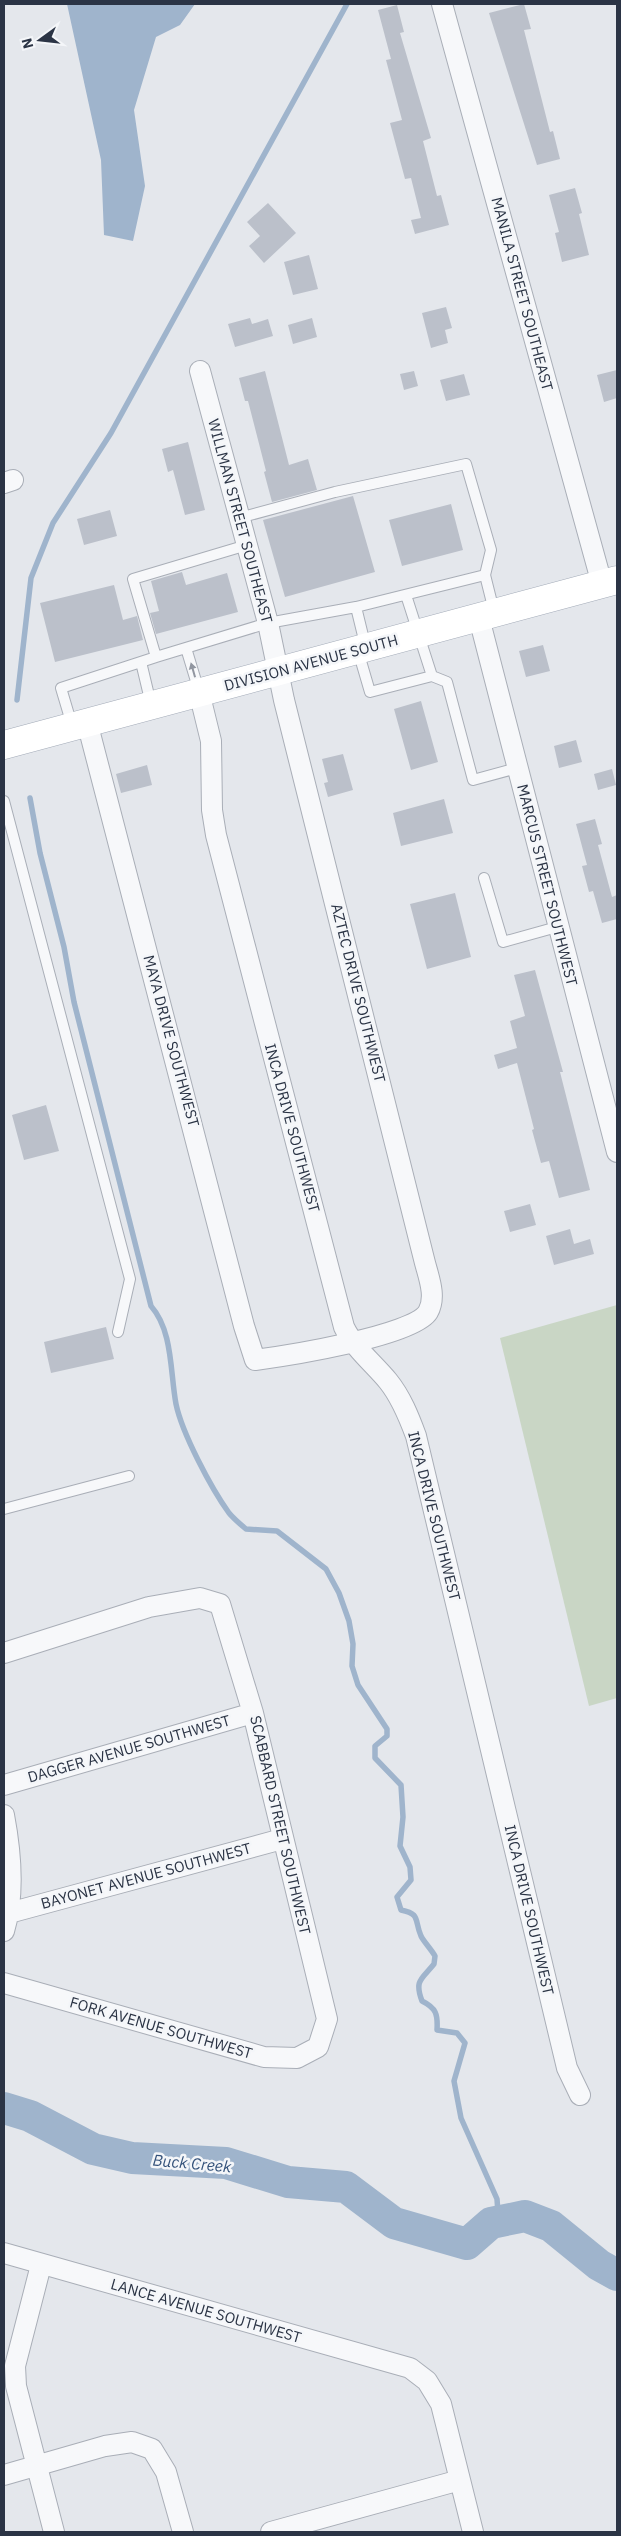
<svg xmlns="http://www.w3.org/2000/svg" width="621" height="2536" font-family="'IBM Plex Sans',sans-serif">
  <rect width="100%" height="100%" fill="#e4e7ec"/>
  <!-- park -->
  <path fill="#c9d6c5" d="M617,1305V1698L589,1706L500,1338Z"/>
  <!-- water -->
  <path fill="#9fb4cc" d="M67,4H195L180,25L156,37L134,110L145,186L133,241L104,235L101,160Z"/>
  <g fill="none" stroke-linecap="round" stroke-linejoin="round">
    <!-- stream -->
    <path stroke="#9fb4cc" stroke-width="5.5" d="M17,700L31,578L53,523L111,433L347,4
      M30,798L40,853L64,947L74,1002L151,1306C173,1331 170,1372 176,1404C182,1433 211,1488 229,1513C234,1519 240,1524 246,1529L277,1531L326,1569L339,1593L349,1621L353,1644L352,1666L358,1685L387,1729V1736L375,1746V1758L401,1785L403,1817L400,1846L410,1867L411,1880L397,1897L401,1910C421,1914 414,1920 421,1936C424,1942 431,1949 435,1956L434,1964C422,1979 414,1980 422,2001C436,2008 438,2014 437,2030L457,2033L465,2043L454,2081L461,2118L497,2199L498,2213L491,2223"/>
    <!-- river -->
    <path stroke="#9fb4cc" stroke-width="32" d="M4,2108L30,2116L93,2149L132,2158L226,2163L288,2182L346,2187L394,2223L467,2244L491,2223L525,2216L551,2226L599,2265L617,2275"/>
  </g>
  <!-- building -->
  <path fill="#bbc0ca" d="M524,4L531,29L524,30L550,132L553,131L560,159L537,165L489,13Z
    M397,5L404,32L400,33L431,138L423,141L437,196L441,195L449,225L415,234L411,220L421,218L411,178L405,179L390,123L402,120L386,60L391,59L378,10Z
    M575,188L582,213L579,214L589,255L562,262L555,233L559,232L549,195Z
    M268,203L296,233L264,263L249,246L260,236L247,222Z
    M309,255L318,289L293,295L284,262Z
    M446,307L452,328L445,330L448,343L431,348L422,313Z
    M250,318L252,324L268,319L273,336L235,347L228,324Z
    M312,318L317,337L293,344L288,325Z
    M617,370V398L604,402L597,375Z
    M265,371L289,465L308,459L317,490L272,502L264,472L266,471L248,401H245L239,378Z
    M414,371L418,386L404,390L400,374Z
    M464,374L470,395L446,401L440,380Z
    M188,442L205,510L185,515L173,470L168,472L162,449Z
    M353,496L375,572L285,597L263,520Z
    M451,504L463,550L402,566L389,520Z
    M110,510L117,536L84,545L77,519Z
    M182,572L186,585L227,573L238,612L156,634L150,613L159,611L151,581Z
    M114,585L123,620L137,616L143,640L55,662L40,603Z
    M543,645L550,671L526,677L519,651Z
    M421,701L438,762L411,770L394,709Z
    M576,740L582,762L559,768L554,746Z
    M343,754L353,790L328,797L324,783L328,782L322,759Z
    M147,765L152,785L121,793L116,774Z
    M612,769L616,785L598,790L594,774Z
    M444,799L453,833L401,846L393,813Z
    M595,819L602,844L598,845L612,897L617,895V919L602,923L593,891L589,892L582,866L587,865L576,824Z
    M455,893L471,957L427,969L410,904Z
    M535,970L563,1072H560L590,1190L559,1198L549,1161L541,1163L532,1130L534,1129L517,1063L498,1069L494,1055L517,1048L510,1021L525,1016L514,975Z
    M46,1105L59,1151L24,1160L12,1115Z
    M530,1204L536,1225L510,1232L504,1211Z
    M570,1229L574,1244L590,1239L594,1254L554,1265L546,1236Z
    M106,1327L114,1359L51,1373L44,1342Z"/>
  <g fill="none" stroke-linecap="round" stroke-linejoin="round">
    <!-- lane casing -->
    <g stroke="#a9aeb7" stroke-width="12">
      <path id="lane" d="M239,518L335,492L466,464L491,550L485,575
        M247,545L133,579L156,657L268,623L356,607L485,575L494,611
        M406,595L432,676L447,682L473,780L517,768
        M356,607L366,648
        M186,648L199,691
        M358,651L370,692L432,676
        M141,662L151,704
        M72,725L61,688L156,657
        M4,801L130,1279L118,1332
        M484,878L503,942L557,927
        M4,1509L129,1476"/>
    </g>
    <!-- street casing -->
    <g stroke="#a9aeb7" stroke-width="22">
      <path id="street" d="M442,4L602,584
        M4,483L13,480
        M479,618L617,1152
        M199,692L211,741L212,810L216,835L344,1327C354,1348 373,1363 388,1381C401,1397 409,1417 416,1436L567,2068L580,2095
        M87,722L244,1326L255,1360C285,1356 414,1336 428,1312C437,1296 428,1276 424,1259L284,700L268,623L200,371
        M4,1653L149,1607L200,1598L220,1604L253,1713L327,2019L318,2047L297,2058L264,2057L4,1983
        M4,1785L253,1713
        M4,1815C11,1852 15,1894 4,1931
        M9,1913L282,1839
        M4,2253L410,2368L427,2381L441,2404L473,2532
        M41,2265L15,2366L16,2386L54,2532
        M4,2475L105,2446L132,2442L152,2449L166,2472L183,2532
        M271,2532L460,2480"/>
    </g>
    <!-- primary casing -->
    <g stroke="#a3abb8" stroke-width="29">
      <path id="primary" d="M4,745L617,580"/>
    </g>
    <!-- lane -->
    <use href="#lane" stroke="#f7f8fa" stroke-width="10"/>
    <!-- street -->
    <use href="#street" stroke="#f7f8fa" stroke-width="20"/>
    <!-- primary -->
    <use href="#primary" stroke="#fff" stroke-width="28"/>
  </g>
  <!-- one-way arrows -->
  <defs><path id="oneway-solid" d="M-6-.8H1V-3.2L6.5 0L1 3.2V.8H-6Z" transform="scale(1.25)"/></defs>
  <use fill="#9196a0" href="#oneway-solid" transform="translate(193 670) rotate(-106)"/>
  <g text-anchor="middle" stroke-width="5" stroke-linejoin="round" paint-order="stroke">
    <!-- street labels -->
    <g font-size="15" fill="#2b3445" stroke="#f4f6f9">
      <text transform="translate(522 294) rotate(75)" y="5">MANILA STREET SOUTHEAST</text>
      <text transform="translate(240 521) rotate(75)" y="5">WILLMAN STREET SOUTHEAST</text>
      <text transform="translate(311 663) rotate(-15)" y="5">DIVISION AVENUE SOUTH</text>
      <text transform="translate(547 885) rotate(76)" y="5">MARCUS STREET SOUTHWEST</text>
      <text transform="translate(358 993) rotate(76)" y="5">AZTEC DRIVE SOUTHWEST</text>
      <text transform="translate(171 1041) rotate(75)" y="5">MAYA DRIVE SOUTHWEST</text>
      <text transform="translate(292 1128) rotate(75)" y="5">INCA DRIVE SOUTHWEST</text>
      <text transform="translate(434 1516) rotate(76)" y="5">INCA DRIVE SOUTHWEST</text>
      <text transform="translate(129 1749) rotate(-16)" y="5">DAGGER AVENUE SOUTHWEST</text>
      <text transform="translate(280 1825) rotate(77)" y="5">SCABBARD STREET SOUTHWEST</text>
      <text transform="translate(146 1876) rotate(-15)" y="5">BAYONET AVENUE SOUTHWEST</text>
      <text transform="translate(529 1910) rotate(77)" y="5">INCA DRIVE SOUTHWEST</text>
      <text transform="translate(161 2028) rotate(16)" y="5">FORK AVENUE SOUTHWEST</text>
      <text transform="translate(206 2311) rotate(16)" y="5">LANCE AVENUE SOUTHWEST</text>
    </g>
    <!-- water labels -->
    <g font-size="16" font-style="italic" fill="#34527a" stroke="#f4f6f9">
      <text transform="translate(192 2163) rotate(5)" y="6">Buck Creek</text>
    </g>
  </g>
  <!-- border -->
  <rect width="621" height="2536" fill="none" stroke="#2b3445" stroke-width="10"/>
  <!-- north arrow -->
  <g transform="translate(40 40) rotate(255)" stroke="#f4f6f9" stroke-width="4" paint-order="stroke">
  <path d="M0-4L9 19L0 12L-9 19Z" fill="#2b3445"/>
  <text y="-8" font-size="14" font-weight="bold" text-anchor="middle" fill="#2b3445">N</text>
  </g>
</svg>
